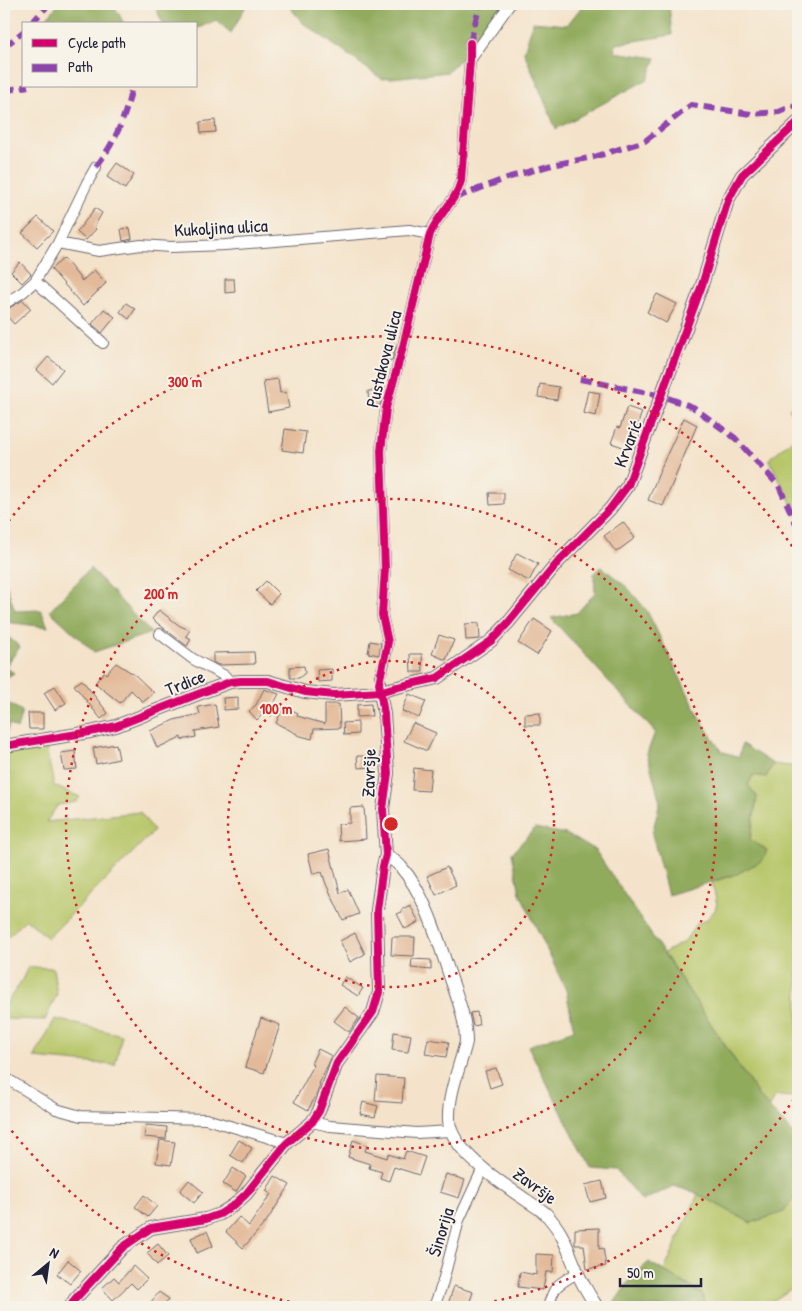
<svg xmlns="http://www.w3.org/2000/svg" width="802" height="1311" font-family="'Patrick Hand',sans-serif">
  <rect width="100%" height="100%" fill="#f7f3e8"/>
  <filter id="ink" filterUnits="userSpaceOnUse"><feTurbulence type="fractalNoise" baseFrequency=".02" numOctaves="2"/><feDisplacementMap in="SourceGraphic" scale="10" xChannelSelector="R" yChannelSelector="G"/><feConvolveMatrix kernelMatrix="1 2 1 2 8 2 1 2 1" color-interpolation-filters="sRGB"/></filter>
  <filter id="wash" filterUnits="userSpaceOnUse"><feTurbulence type="fractalNoise" baseFrequency=".0096" numOctaves="4" result="noise"/><feDisplacementMap in="SourceGraphic" scale="20" xChannelSelector="R" yChannelSelector="G"/><feGaussianBlur stdDeviation="1.12" result="paint"/><feColorMatrix in="noise" values="0 0 0 0 0 0 0 0 0 0 0 0 0 0 0 0 0 1.4 0 .05"/><feComposite in="paint" operator="in"/></filter>
  <g filter="url(#wash)">
    <rect width="100%" height="100%" fill="#f4e3ca"/>
    <!-- green -->
    <path fill="#b7c669" stroke="#6c7452" d="M798,398V420L789,409Z
      M798,435V517L769,459Z
      M46,747L54,786L80,797L76,802L58,805L46,822L140,812L154,831L48,938L26,919L4,941V790L10,789L7,751Z
      M773,764L798,767V1097L775,1096L769,1107L758,1095L664,953L685,941L696,924L706,920L715,910L717,904L712,882L737,874L767,850L750,840L757,797L748,785L753,775L766,777Z
      M28,967L53,968L57,994L45,1020L4,1019V1007L22,980Z
      M55,1019L122,1035L115,1065L34,1058Z
      M798,1193V1284L764,1307H707L702,1293L664,1271L698,1194L751,1223L783,1212Z"/>
    <!-- forest -->
    <path fill="#91ab5d" stroke="#5a664c" d="M59,4H111L118,12L124,24H44L43,22Z
      M154,4H247L231,33L216,20L196,29V24H163Z
      M287,4H515L448,72L382,79L303,23Z
      M584,4H669L672,35L616,44L614,52L656,58L648,79L556,129L524,52L533,22L567,25Z
      M602,567L628,588L647,611L701,720L721,751L739,757L742,744L773,764L766,777L753,775L748,785L757,797L750,840L767,850L763,860L737,874L668,895L652,834L660,802L647,754L655,732L551,618L577,613L595,593L594,573Z
      M90,568L151,633L94,652L50,611Z
      M4,578L15,611L41,610L48,627L4,622Z
      M7,636L20,647L5,667L14,673L4,679V641Z
      M4,701L22,711L17,729L9,724L6,735L4,736Z
      M535,828L566,834L595,850L758,1095L798,1139V1193L784,1212L751,1223L698,1194L674,1186L642,1201L616,1170L590,1168L528,1046L574,1030L566,990L520,893L512,853Z
      M649,1262L702,1294L707,1307H615L614,1303L632,1277Z"/>
    <g id="blocks">
      <!-- building -->
      <path fill="#e3ba99" d="M215,120L216,132L201,133L200,122Z
        M117,163L134,175L125,189L107,177Z
        M95,208L102,213L94,227L96,229L86,240L77,232Z
        M38,217L53,231L37,247L22,233Z
        M130,228L132,239L123,241L121,229Z
        M64,258L82,281L94,270L106,283L83,306L51,269Z
        M20,262L31,274L22,283L11,272Z
        M225,279H234L235,292L225,293Z
        M657,294L677,304L666,323L647,312Z
        M23,300L31,309L14,324L4,313V311Z
        M126,303L135,309L129,319L120,312Z
        M104,309L115,317L102,333L92,324Z
        M386,343L396,346L392,361L382,359Z
        M48,357L63,369L52,383L37,370Z
        M278,379L280,393L286,392L289,408L268,412L263,381Z
        M540,384L559,387L557,400L538,397Z
        M384,390L380,405H369L368,391Z
        M588,391L600,393L596,416L583,413Z
        M627,407L642,412L629,449L611,443L617,427L620,428Z
        M684,418L697,425L663,506L648,500L663,463Z
        M285,429L306,432L303,453L282,450Z
        M489,493H504V504L490,505Z
        M623,522L635,538L616,552L604,536Z
        M517,553L538,564L529,581L508,570Z
        M266,581L279,594L270,604L256,591Z
        M159,610L180,626L190,630L186,636L191,639L187,646L152,619Z
        M534,619L552,631L537,655L518,643Z
        M479,623L480,639L466,640L465,624Z
        M439,635L454,640L446,660L432,654Z
        M370,641L381,643L379,655L368,653Z
        M254,652L255,664L218,665L213,662V653Z
        M410,654H422L423,672H411Z
        M116,663L135,675L154,693L143,702L131,690L120,703L95,683L104,672L106,674Z
        M304,666L305,673L299,678H290V667Z
        M332,669V681L318,682L317,670Z
        M82,680L108,713L101,719L74,685Z
        M55,686L66,703L55,710L44,693Z
        M264,689L279,694L274,703L257,720L249,711L256,705Z
        M409,694L426,701L419,718L402,711Z
        M238,697V709L224,710L223,698Z
        M215,704L219,727L195,731L196,737L181,740V737L157,748L150,731L174,720L200,714L198,707Z
        M325,704H339L340,728L314,729L312,739L297,735V734L276,723L284,706L298,713L297,716L325,724Z
        M371,704L372,716L357,717V705Z
        M28,713H43V729H29Z
        M540,713V725H525V714Z
        M358,722V734L344,735L343,723Z
        M413,723L436,733L427,751L404,741Z
        M116,744L119,759L96,764L93,748Z
        M75,751L77,769L64,770L61,753Z
        M357,756H372V767L358,768Z
        M414,768L431,770L429,791L412,790Z
        M364,807L366,839L339,841L338,824L350,823V808Z
        M329,849L340,893L348,889L359,914L343,920L326,884L322,872L313,874L308,854Z
        M447,867L456,885L436,895L427,876Z
        M410,905L419,922L405,929L397,914L402,912L401,910Z
        M355,933L365,954L350,962L340,941Z
        M392,937H415L414,956L391,955Z
        M412,959L431,960V970L411,968Z
        M345,977L363,988L358,996L340,985Z
        M345,1007L359,1018L349,1032L334,1021Z
        M477,1012L479,1025L473,1026L470,1013Z
        M261,1018L280,1025L264,1073L245,1067Z
        M394,1032L411,1035L408,1052L392,1050Z
        M428,1039L449,1042L446,1057L425,1054Z
        M318,1049L332,1056L319,1084H320L317,1094L308,1110L294,1102L314,1065L311,1064Z
        M496,1068L502,1084L490,1088L485,1071Z
        M377,1076L404,1078L402,1103L375,1101Z
        M363,1102L378,1106L375,1117L360,1114Z
        M146,1125L167,1127L166,1139L144,1137Z
        M160,1140L175,1142L171,1165L156,1163Z
        M239,1140L252,1148L243,1163L230,1155Z
        M353,1140L367,1145L365,1151L387,1158L388,1154L403,1159L406,1151L425,1157L419,1175L394,1167L389,1181L380,1178L382,1172L369,1168L370,1164L348,1157Z
        M233,1168L246,1176L236,1192L223,1184Z
        M446,1174L465,1180L459,1198L440,1192Z
        M275,1176L290,1185L266,1222L243,1248L226,1232L239,1217L249,1226L271,1194L266,1191Z
        M189,1180L203,1192L194,1203L180,1191Z
        M602,1181L606,1198L590,1202L585,1185Z
        M144,1195L157,1206L148,1217L135,1207Z
        M599,1228V1249L603,1248L606,1266L587,1269L584,1245H575V1229Z
        M207,1231L213,1246L197,1253L191,1238Z
        M158,1244L168,1256L157,1265L147,1253Z
        M536,1254L554,1255L553,1272H546L543,1290L518,1287L520,1272L536,1275Z
        M68,1260L81,1271L70,1284L57,1274Z
        M133,1266L147,1279L137,1289L131,1283L113,1300L102,1288L114,1277L119,1282Z
        M454,1286L473,1292L468,1307H460L448,1304Z
        M159,1292L169,1299L163,1307H147Z"/>
    </g>
  </g>
  <g filter="url(#ink)">
    <use href="#blocks" fill-opacity="0" stroke="#6c666d" stroke-width="1"/>
    <g fill="none" stroke-linecap="round" stroke-linejoin="round">
      <!-- minor casing -->
      <g stroke="#6c666d" stroke-width="12">
        <path id="minor" d="M470,60L510,4
          M58,243L87,183L96,167
          M35,281L103,343
          M4,304L23,292L35,281L58,243L99,251L141,245L171,247L225,245L409,230L430,234
          M160,634L193,659L225,676L230,682
          M380,692V676L384,663L388,642L382,615L385,569L381,451L386,408L403,347L430,234C439,213 455,203 461,181L470,60V43
          M4,1077L56,1109L81,1116L206,1119L287,1143
          M312,1122L330,1126L417,1133L450,1131
          M434,1307L442,1285L459,1220L483,1168
          M548,1307C555,1284 557,1285 577,1273"/>
      </g>
      <!-- tertiary casing -->
      <g stroke="#6c666d" stroke-width="14">
        <path id="tertiary" d="M4,746L90,732L116,726L206,691L230,682L241,681H268L305,692L334,695L380,692L389,689L437,678L491,641L508,623L559,561L610,509L628,485L702,285L728,200L742,175L798,122
          M386,855C391,859 397,862 401,867C426,895 439,943 451,979C458,999 466,1020 466,1042C460,1067 448,1093 449,1120C450,1155 519,1194 545,1213C563,1232 566,1245 576,1269C581,1282 589,1295 597,1307
          M70,1307L75,1299L123,1247L151,1228L206,1219L220,1214L234,1205L246,1194L287,1143L312,1122L319,1111L337,1063L373,1012L379,992L377,910L383,866L386,855L383,809L388,773L384,714L380,692"/>
      </g>
      <!-- minor -->
      <use href="#minor" stroke="#fff" stroke-width="10"/>
      <!-- tertiary -->
      <use href="#tertiary" stroke="#fff" stroke-width="12"/>
      <!-- quiet -->
      <path stroke="#8e44ad" stroke-width="6" stroke-dasharray="12 6" stroke-linecap="butt" d="M31,24L49,4
        M470,43L480,4
        M4,47L24,31
        M4,91L28,86
        M96,167C115,142 126,117 132,86
        M455,198L510,177L552,165L594,157L645,141L691,105L751,114L779,112L798,104
        M580,379L662,396L693,407L735,438L779,486L798,528"/>
      <!-- cycleway casing -->
      <g stroke="#f7f3e8" stroke-width="11">
        <path id="cycleway" d="M4,746L90,732L116,726L206,691L230,682L241,681H268L305,692L334,695L380,692L389,689L437,678L491,641L508,623L559,561L610,509L628,485L702,285L728,200L742,175L798,122
          M70,1307L75,1299L123,1247L151,1228L206,1219L220,1214L234,1205L246,1194L287,1143L312,1122L319,1111L337,1063L373,1012L379,992L377,910L383,866L386,855L383,809L388,773L384,714L379,683L388,642L382,615L385,569L381,451L386,408L403,347L430,234C439,213 455,203 461,181L470,60V43"/>
      </g>
      <!-- cycleway -->
      <use href="#cycleway" stroke="#d6006c" stroke-width="8"/>
    </g>
  </g>
  <!-- distance rings -->
  <g fill="none" stroke="#d62828" stroke-width="2.5" stroke-dasharray="2.5 5">
    <circle cx="391" cy="824" r="163"/>
    <circle cx="391" cy="824" r="325"/>
    <path d="M798 1093A488 488 0 0 1 463 1307M319 1307A488 488 0 0 1 4 1121M4 527A488 488 0 0 1 798 555"/>
  </g>
  <g text-anchor="middle" stroke-width="4" stroke-linejoin="round" paint-order="stroke">
    <!-- street labels -->
    <g font-size="18" fill="#22223b" stroke="#f7f3e8">
      <text transform="translate(221 228) rotate(-3)" y="6">Kukoljina ulica</text>
      <text transform="translate(384 359) rotate(-76)" y="6">Pustakova ulica</text>
      <text transform="translate(628 444) rotate(-69)" y="6">Krvarić</text>
      <text transform="translate(185 683) rotate(-22)" y="6">Trdice</text>
      <text transform="translate(369 773) rotate(-88)" y="6">Završje</text>
      <text transform="translate(535 1186) rotate(36)" y="6">Završje</text>
      <text transform="translate(441 1232) rotate(-73)" y="6">Šinorija</text>
    </g>
  </g>
  <circle cx="391" cy="824" r="8" fill="#d62828" stroke="#f7f3e8" stroke-width="2.5"/>
  <g font-size="15" text-anchor="middle" font-weight="bold" fill="#d62828" stroke="#f7f3e8" stroke-width="4" stroke-linejoin="round" paint-order="stroke">
    <text x="185" y="387">300 m</text>
    <text x="161" y="599">200 m</text>
    <text x="276" y="714">100 m</text>
  </g>
  <!-- margin -->
  <rect width="802" height="1311" fill="none" stroke="#f7f3e8" stroke-width="20"/>
  <!-- legend -->
  <rect x="22" y="22" width="175" height="65" fill="#f7f3e8" stroke="#a29fa3"/>
  <rect x="32" y="39" width="25" height="8" fill="#d6006c" stroke="#a29fa3"/>
  <text x="68" y="48" font-size="15" fill="#22223b">Cycle path</text>
  <rect x="32" y="64" width="25" height="8" fill="#8e44ad" stroke="#a29fa3"/>
  <text x="68" y="72" font-size="15" fill="#22223b">Path</text>
  <!-- north arrow -->
  <g transform="translate(48 1264) rotate(29)" stroke="#f7f3e8" stroke-width="4" paint-order="stroke">
  <path d="M0-4L9 19L0 12L-9 19Z" fill="#22223b"/>
  <text y="-8" font-size="14" font-weight="bold" text-anchor="middle" fill="#22223b">N</text>
  </g>
  <!-- scale -->
  <path d="M620 1278v8h81v-8" fill="none" stroke="#22223b" stroke-width="2.5"/>
  <text x="627" y="1278" font-size="15" fill="#22223b" stroke="#f7f3e8" stroke-width="4" paint-order="stroke">50 m</text>
</svg>
